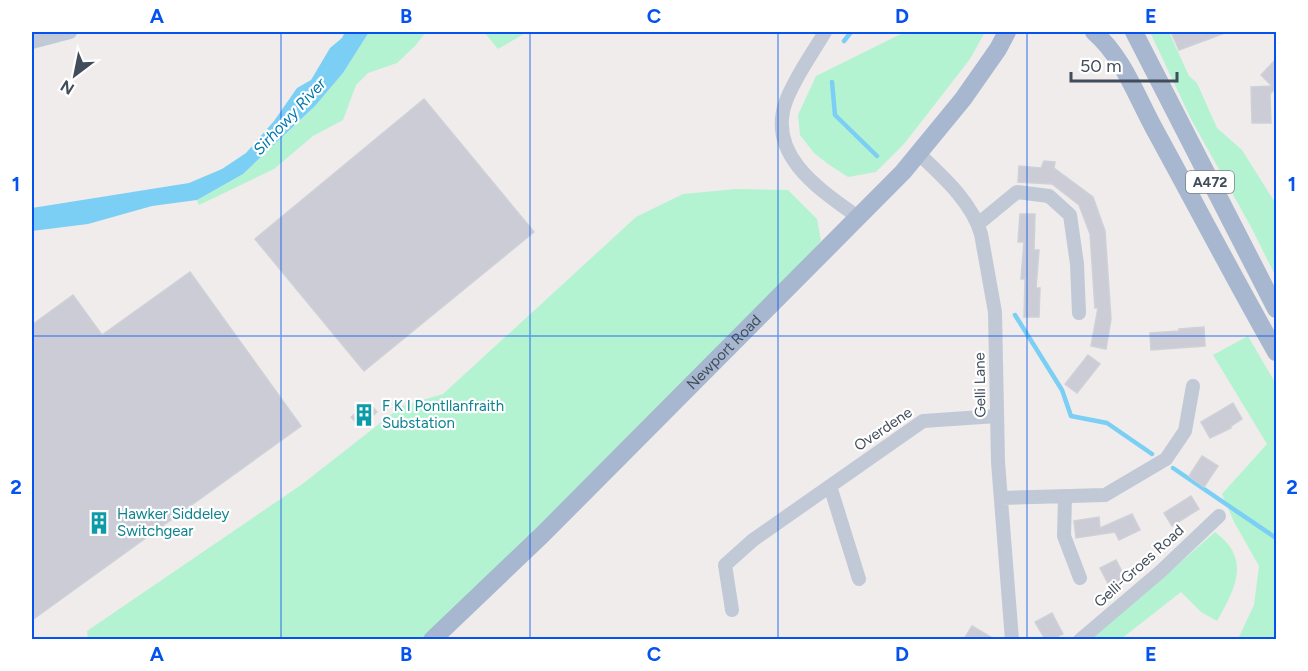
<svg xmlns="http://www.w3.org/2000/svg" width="1308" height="671" font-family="Figtree,sans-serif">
  <rect width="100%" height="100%" fill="#efeceb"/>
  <!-- green -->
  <path fill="#b3f3d2" d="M369,32H426L415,46L397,63L368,73L356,85L343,120L313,136L274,169L199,205L197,200L243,174L315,106L343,73Z
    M484,32H527L498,49Z
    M905,32H985L970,59L904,144L876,172L848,177L828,164L814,153L800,135L798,115L816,76Z
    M1150,32H1169L1189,76L1197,83L1217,128L1242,150L1276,204V277L1251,227L1191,119Z
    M736,189L788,190L817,219L821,241L797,268L524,545L423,639L88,640L87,631L301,485L402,406L443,394L636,217L683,194Z
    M1248,336L1276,384V639H1238L1254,605L1259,566L1234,522L1222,494L1267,444L1213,355Z
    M1215,532C1252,559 1235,589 1217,621L1201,612L1181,592L1121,639L1087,640L1142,596Z"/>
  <!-- water -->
  <path fill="#7bcff5" d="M345,32H369L343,73L315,106L243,174L197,200L152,206L88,224L32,231V208L189,183L222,169L246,153L274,121L297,88L311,80L330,48L342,38Z"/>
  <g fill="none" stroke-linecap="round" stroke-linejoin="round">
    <!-- stream -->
    <path stroke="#7bcff5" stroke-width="4.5" d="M844,41L851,32
      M832,82L835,115L877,156
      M1015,315L1062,390L1071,416L1107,423L1152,454
      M1173,468L1276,538"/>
  </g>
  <!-- building -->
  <path fill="#cbccd5" stroke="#cfd1d8" stroke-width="1.5" d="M1179,32H1225V33L1179,50L1172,34Z
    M1276,59V91L1275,89L1270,94L1271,123H1252L1251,87L1272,86L1261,75Z
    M424,99L534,232L364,371L255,239Z
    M1044,161L1055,162L1054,168L1093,197L1105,231L1111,319L1106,349L1091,346L1098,308H1095L1090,234L1079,205L1052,184L1018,182L1019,166L1041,168Z
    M1020,214H1035L1034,250H1039L1036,288H1040L1039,317H1024L1025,279H1021L1024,242H1018Z
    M190,272L301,426L32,620V325L73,295L102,335Z
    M1204,327L1205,346L1151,350L1150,333L1179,331V329Z
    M1088,355L1100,364L1077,393L1065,384Z
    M369,403L377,412L360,427L351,417Z
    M1233,403L1242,419L1231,426V428L1210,438L1201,422Z
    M1202,456L1218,466L1204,487L1189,476Z
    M1191,496L1199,509L1172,526L1164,513Z
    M1132,514L1140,530L1119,540L1115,532L1076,538L1074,521L1099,517L1100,528Z
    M1116,560L1127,581L1111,589L1100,568Z
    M1052,613L1063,634L1053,639H1045L1035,622Z
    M972,626L994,639H964Z"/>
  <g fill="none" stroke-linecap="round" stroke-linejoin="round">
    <!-- minor -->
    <path stroke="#c0c9d5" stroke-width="14" d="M825,32C812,54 795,77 786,101C766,155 820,190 858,217
      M32,42L70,32
      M919,154C942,176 972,202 981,234L995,312L998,462L1012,640
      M978,224L1017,192L1049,196L1070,215L1077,264L1079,313
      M830,486L859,579
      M1065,496L1064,536L1080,578
      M1001,498L1105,495L1166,459L1185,431L1193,386
      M732,610L725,565L753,540L923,421L997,416
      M1080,640L1160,572L1219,516"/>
    <!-- major -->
    <g stroke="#a7b7cf" stroke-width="18">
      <path d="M1094,32C1124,58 1137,98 1156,132C1196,205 1235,280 1276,352"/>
      <path d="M1134,32L1276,309"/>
      <path id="s1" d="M432,640L543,534L903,172L963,99L998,49L1007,32"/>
    </g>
  </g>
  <!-- grid -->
  <path fill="none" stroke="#0553ef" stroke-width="1.5" stroke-opacity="0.55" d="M281,32V640M530,32V640M778,32V640M1027,32V640M32,336H1276"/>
  <!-- icons -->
  <defs>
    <g id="building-bare" transform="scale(1.8)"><path d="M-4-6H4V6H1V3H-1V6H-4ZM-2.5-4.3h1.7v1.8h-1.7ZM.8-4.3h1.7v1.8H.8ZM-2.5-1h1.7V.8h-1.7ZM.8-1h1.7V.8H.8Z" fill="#0f9aa8" stroke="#fff" stroke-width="2.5" paint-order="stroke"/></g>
  </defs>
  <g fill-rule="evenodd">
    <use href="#building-bare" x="364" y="415"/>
    <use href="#building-bare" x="99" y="523"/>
  </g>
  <g text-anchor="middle" stroke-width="4.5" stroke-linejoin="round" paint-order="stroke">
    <!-- shield labels -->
    <rect fill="#fff" stroke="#7b828c" stroke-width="1.5" x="1186" y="171" width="48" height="22" rx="4.5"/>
    <g font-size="14" font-weight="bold" fill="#424d5b">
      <text x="1210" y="187">A472</text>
    </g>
    <!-- street labels -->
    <g font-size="15" fill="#424d5b" stroke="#fff">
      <text dy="5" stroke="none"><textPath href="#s1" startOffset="410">Newport Road</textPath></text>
      <text transform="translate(980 385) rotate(-91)" y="5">Gelli Lane</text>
      <text transform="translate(883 429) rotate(-34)" y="5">Overdene</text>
      <text transform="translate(1139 566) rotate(-42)" y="5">Gelli-Groes Road</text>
    </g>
    <!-- culture labels -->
    <g font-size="15" fill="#0d838f" stroke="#fff" text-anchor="start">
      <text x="382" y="411">F K I Pontllanfraith<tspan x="382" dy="17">Substation</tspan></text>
      <text x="117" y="519">Hawker Siddeley<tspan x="117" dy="17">Switchgear</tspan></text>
    </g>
    <!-- water labels -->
    <g font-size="16" font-style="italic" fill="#0079b0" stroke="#fff">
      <text transform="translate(289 116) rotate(-47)" y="6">Sirhowy River</text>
    </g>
  </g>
  <!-- border -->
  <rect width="1308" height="671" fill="none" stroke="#ffffff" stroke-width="66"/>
  <!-- north arrow -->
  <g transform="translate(75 75) rotate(212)" stroke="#ffffff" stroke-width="4.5" paint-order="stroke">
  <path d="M0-4.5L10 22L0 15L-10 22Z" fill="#424d5b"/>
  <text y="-9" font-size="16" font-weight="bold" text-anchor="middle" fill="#424d5b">N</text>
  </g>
  <!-- scale -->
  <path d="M1071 72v9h106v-9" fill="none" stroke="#424d5b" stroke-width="3"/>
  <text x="1080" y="72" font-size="18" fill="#424d5b" stroke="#ffffff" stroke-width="4.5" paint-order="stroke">50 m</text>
  <rect x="33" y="33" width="1242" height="605" fill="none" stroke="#0553ef" stroke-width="2"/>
  <g font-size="20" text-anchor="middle" font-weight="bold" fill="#0553ef">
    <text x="157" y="23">A</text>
    <text x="406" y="23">B</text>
    <text x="654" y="23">C</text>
    <text x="902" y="23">D</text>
    <text x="1151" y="23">E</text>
    <text x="16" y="191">1</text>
    <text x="1292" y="191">1</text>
    <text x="16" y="494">2</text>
    <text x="1292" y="494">2</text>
    <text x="157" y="661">A</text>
    <text x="406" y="661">B</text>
    <text x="654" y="661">C</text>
    <text x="902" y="661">D</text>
    <text x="1151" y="661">E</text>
  </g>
</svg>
